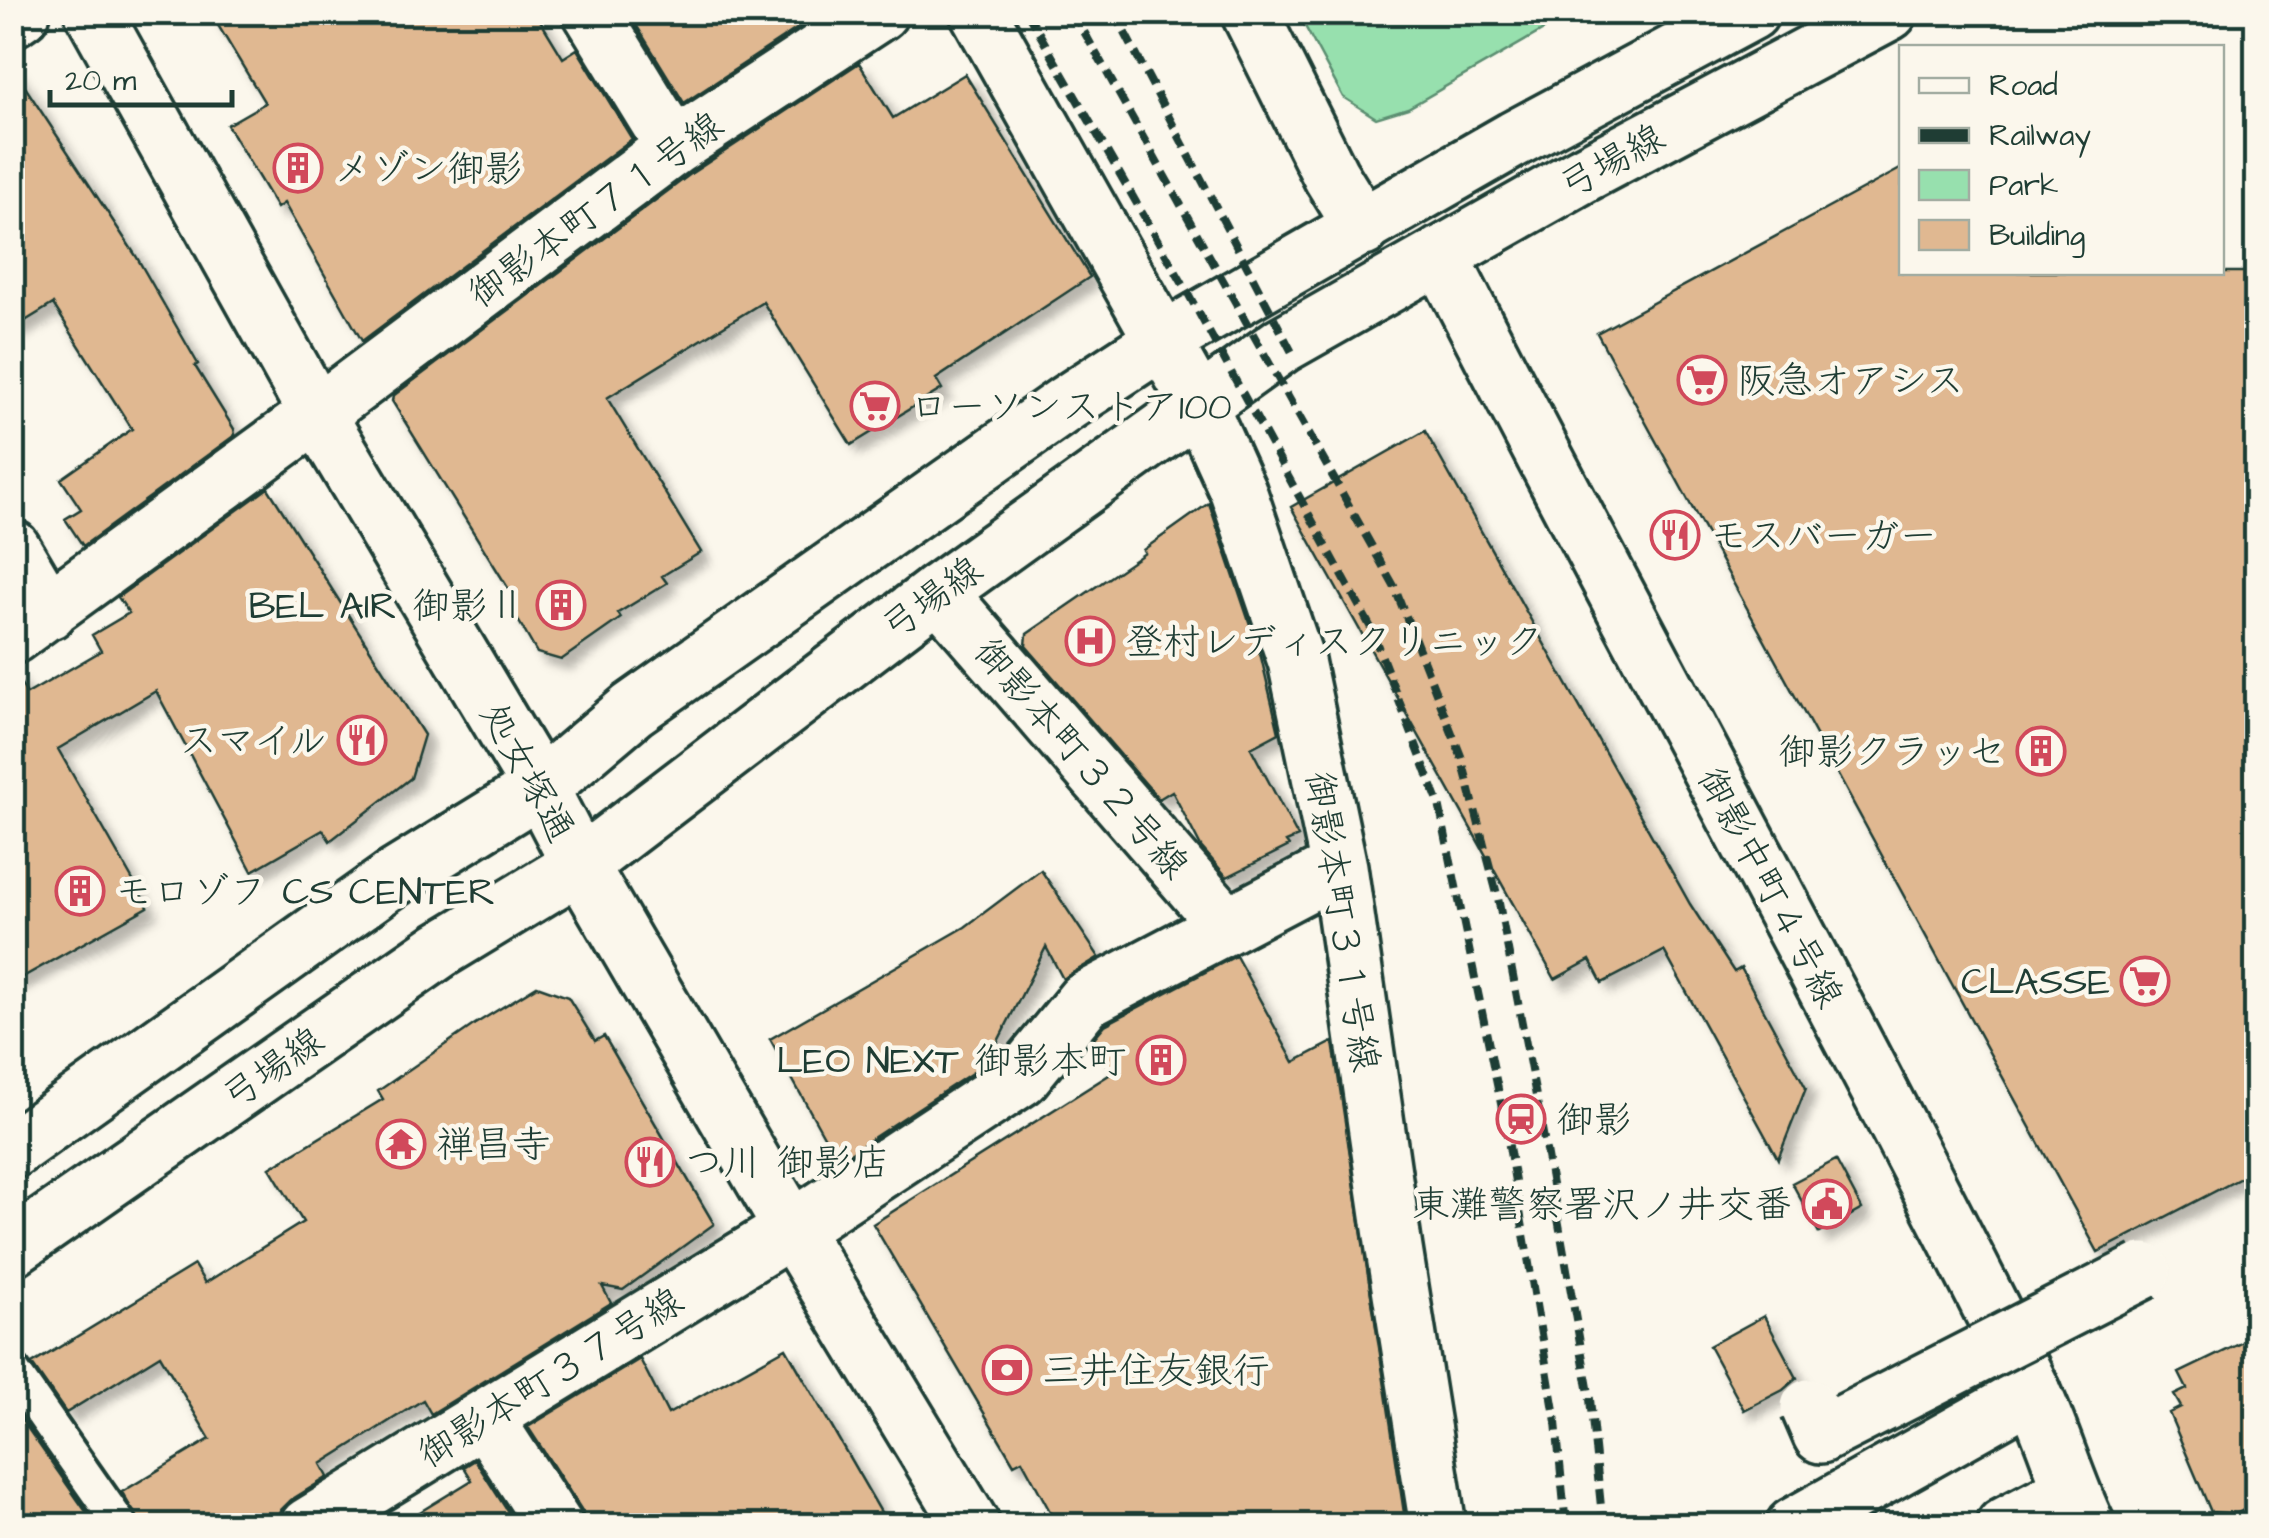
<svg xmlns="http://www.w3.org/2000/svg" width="2269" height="1538" font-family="'Architects Daughter','Klee One',sans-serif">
  <defs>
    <filter id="shadow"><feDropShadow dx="9" dy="9" stdDeviation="5" flood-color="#0004"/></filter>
  </defs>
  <rect width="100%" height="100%" fill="#fbf7ec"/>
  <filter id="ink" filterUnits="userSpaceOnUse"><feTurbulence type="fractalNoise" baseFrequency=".01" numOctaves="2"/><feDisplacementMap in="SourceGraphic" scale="20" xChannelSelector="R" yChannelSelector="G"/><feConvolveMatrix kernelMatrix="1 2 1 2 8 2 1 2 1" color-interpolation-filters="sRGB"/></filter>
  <g filter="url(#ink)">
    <!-- green -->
    <path fill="#97e0ae" stroke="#5b8e71" stroke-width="2.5" d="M1298,13H1573L1408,108L1376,118L1343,97Z"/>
    <!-- building -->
    <path fill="#e0b891" stroke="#1f3d34" stroke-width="2.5" filter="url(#shadow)" d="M210,12H535L563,58L577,49L632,139L362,341L284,203L277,208L227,125L265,103Z
      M634,12H822L684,103L630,15Z
      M859,63L893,118L965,74L1090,277L936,379L942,389L851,445L763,302L607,398L701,552L662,576L667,583L618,613L621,618L561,660L537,653L502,592L508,588L392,401L393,396L692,173Z
      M12,67L136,256L198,364L195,366L234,429L235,435L83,546L65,519L81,509L61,479L132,429L53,304L12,329Z
      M1902,168V272H2256V1170L2098,1252L1597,333Z
      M1425,431L1690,904L1734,972L1741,968L1806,1088L1778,1159L1664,951L1602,983L1590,960L1555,979L1291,507Z
      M268,488L424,735L411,778L330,841L323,830L252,871L156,691L58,749L148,907L12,983V669L27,694L101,651L92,635L129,613L118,597Z
      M1209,503L1261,657L1279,733L1251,748L1298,837L1286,842L1289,846L1227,877L1201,847L1172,791L1159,799L1026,646L1027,634L1145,553L1143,550Z
      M1041,870L1099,957L1063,979L1046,947L987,1063L844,1157L834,1154L770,1039L965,927Z
      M1236,956L1294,1062L1333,1042L1406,1526H1058L1022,1460L1014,1464L873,1224L1112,1073L1094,1038L1105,1025Z
      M537,986L568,997L595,1041L604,1036L714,1224L623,1290L602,1286L611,1303L431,1414L423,1400L321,1464L328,1477L291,1500L281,1510L277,1526H141L122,1492L210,1439L160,1355L66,1413L32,1364L194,1265L205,1283L303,1222L270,1168L383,1099L378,1091L475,1024Z
      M1836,1160L1862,1209L1819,1233L1792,1183Z
      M1764,1316L1797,1378L1783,1390L1744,1410L1709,1346Z
      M2256,1336V1503L2236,1514L2211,1512L2169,1413L2181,1407L2174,1395L2187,1389L2179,1373Z
      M786,1348L889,1526H586L581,1509L528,1427L640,1359L668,1414Z
      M12,1406L96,1526H32L12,1494Z
      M475,1460L517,1526H397L472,1480L464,1467Z"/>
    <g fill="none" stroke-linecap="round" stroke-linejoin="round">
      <!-- lane casing -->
      <g stroke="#1f3d34" stroke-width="40">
        <path id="lane" d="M12,1370L121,1526"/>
      </g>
      <!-- street casing -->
      <g stroke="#1f3d34" stroke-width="62">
        <path id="street" d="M591,12L674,147
          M978,12L1199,405L1238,491L1296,661L1339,867L1394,1249L1438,1526
          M1249,12L1331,176L1363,228
          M12,19L22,12
          M12,548L49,611
          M938,592L1226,924
          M12,636L317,414L674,147L880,12
          M485,1418L555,1526
          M308,1526L792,1229L1021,1078L1085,1000L1339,867
          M1794,1526L2033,1392
          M2004,1526L2070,1491"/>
      </g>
      <!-- secondary casing -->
      <g stroke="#1f3d34" stroke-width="62">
        <path id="secondary" d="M93,12L317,414L540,788L580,865L792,1229L972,1526
          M1440,255C1633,634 1841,1005 2030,1386C2052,1431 2065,1480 2087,1526
          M12,1150L391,880L540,788L632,710L1067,403L1162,341L1514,139L1751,12
          M12,1248L440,950L580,865L938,592L1282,345L1584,174L1889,12"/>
      </g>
      <!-- lane -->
      <use href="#lane" stroke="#fbf7ec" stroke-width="32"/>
      <!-- street -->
      <use href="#street" stroke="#fbf7ec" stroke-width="55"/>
      <!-- secondary -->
      <use href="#secondary" stroke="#fbf7ec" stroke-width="55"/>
      <!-- rail -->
      <path stroke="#1f3d34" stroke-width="8" stroke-dasharray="15 8" stroke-linecap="butt" d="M1027,12L1184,286L1370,626L1439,804L1505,1123L1556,1422L1566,1526
        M1073,12L1394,586L1461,756L1498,898L1540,1117L1590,1399L1603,1526
        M1114,12L1295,358"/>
      <!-- street-bridge casing -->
      <g stroke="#1f3d34" stroke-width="62" stroke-linecap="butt">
        <path id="street-bridge" d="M1809,1407L1821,1435L2143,1271"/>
      </g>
      <!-- street-bridge -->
      <use href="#street-bridge" stroke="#fbf7ec" stroke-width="55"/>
    </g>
  </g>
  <!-- icons -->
  <defs>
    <g id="building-ring" transform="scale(2.5)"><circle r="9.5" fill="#fbf7ec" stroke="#d1495b" stroke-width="1.5"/><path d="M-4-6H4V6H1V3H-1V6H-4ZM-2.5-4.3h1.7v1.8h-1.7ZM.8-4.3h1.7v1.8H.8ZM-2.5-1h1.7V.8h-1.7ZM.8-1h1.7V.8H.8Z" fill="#d1495b"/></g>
    <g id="supermarket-ring" transform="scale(2.5)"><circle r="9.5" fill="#fbf7ec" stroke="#d1495b" stroke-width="1.5"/><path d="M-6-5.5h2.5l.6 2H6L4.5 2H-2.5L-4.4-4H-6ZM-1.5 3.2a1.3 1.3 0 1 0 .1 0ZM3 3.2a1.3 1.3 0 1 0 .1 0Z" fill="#d1495b"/></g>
    <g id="restaurant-ring" transform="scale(2.5)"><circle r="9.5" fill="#fbf7ec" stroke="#d1495b" stroke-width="1.5"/><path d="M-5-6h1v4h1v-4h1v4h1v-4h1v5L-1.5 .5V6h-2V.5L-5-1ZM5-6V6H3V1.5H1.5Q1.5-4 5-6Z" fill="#d1495b"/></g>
    <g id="hospital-ring" transform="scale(2.5)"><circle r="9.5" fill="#fbf7ec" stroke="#d1495b" stroke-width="1.5"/><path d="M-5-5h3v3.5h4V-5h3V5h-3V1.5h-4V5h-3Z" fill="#d1495b"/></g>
    <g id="station-ring" transform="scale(2.5)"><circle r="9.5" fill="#fbf7ec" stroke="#d1495b" stroke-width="1.5"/><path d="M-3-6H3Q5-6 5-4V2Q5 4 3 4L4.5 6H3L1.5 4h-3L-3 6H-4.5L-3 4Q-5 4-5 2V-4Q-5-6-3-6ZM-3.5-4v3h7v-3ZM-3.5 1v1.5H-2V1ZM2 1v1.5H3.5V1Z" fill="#d1495b"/></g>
    <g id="temple-ring" transform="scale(2.5)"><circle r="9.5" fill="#fbf7ec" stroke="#d1495b" stroke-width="1.5"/><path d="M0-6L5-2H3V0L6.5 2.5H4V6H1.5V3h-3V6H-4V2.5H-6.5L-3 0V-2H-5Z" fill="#d1495b"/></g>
    <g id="civic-ring" transform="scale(2.5)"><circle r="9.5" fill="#fbf7ec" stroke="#d1495b" stroke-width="1.5"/><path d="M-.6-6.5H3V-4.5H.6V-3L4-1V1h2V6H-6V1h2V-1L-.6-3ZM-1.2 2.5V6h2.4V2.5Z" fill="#d1495b"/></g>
    <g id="bank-ring" transform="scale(2.5)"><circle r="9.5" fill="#fbf7ec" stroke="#d1495b" stroke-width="1.5"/><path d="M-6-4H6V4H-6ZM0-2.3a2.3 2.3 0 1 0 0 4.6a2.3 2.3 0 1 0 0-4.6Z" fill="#d1495b"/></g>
  </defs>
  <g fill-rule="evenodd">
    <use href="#building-ring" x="298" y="168"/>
    <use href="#supermarket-ring" x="1702" y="380"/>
    <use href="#supermarket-ring" x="875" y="406"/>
    <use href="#restaurant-ring" x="1675" y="535"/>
    <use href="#building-ring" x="561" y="605"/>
    <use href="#hospital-ring" x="1090" y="641"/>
    <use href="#restaurant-ring" x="362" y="740"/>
    <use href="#building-ring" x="2041" y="751"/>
    <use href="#building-ring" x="80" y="891"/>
    <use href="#supermarket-ring" x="2145" y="981"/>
    <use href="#building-ring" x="1161" y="1060"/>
    <use href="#station-ring" x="1521" y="1119"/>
    <use href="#temple-ring" x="401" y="1144"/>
    <use href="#restaurant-ring" x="650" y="1162"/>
    <use href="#civic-ring" x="1827" y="1204"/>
    <use href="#bank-ring" x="1007" y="1370"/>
  </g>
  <g text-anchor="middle" stroke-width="9" stroke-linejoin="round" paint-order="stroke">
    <!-- street labels -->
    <g font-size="38" fill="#1f3d34" stroke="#fbf7ec">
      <text transform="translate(1611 161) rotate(-29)" y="13">弓場線</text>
      <text transform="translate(595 209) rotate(-36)" y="13">御影本町７１号線</text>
      <text transform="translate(931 598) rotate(-36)" y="13">弓場線</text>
      <text transform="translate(1082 758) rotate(49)" y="13">御影本町３２号線</text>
      <text transform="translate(528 772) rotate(61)" y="13">処女塚通</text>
      <text transform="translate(1771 887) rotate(62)" y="13">御影中町４号線</text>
      <text transform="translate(1343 921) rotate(81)" y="13">御影本町３１号線</text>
      <text transform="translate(272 1068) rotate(-35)" y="13">弓場線</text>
      <text transform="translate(550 1377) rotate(-32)" y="13">御影本町３７号線</text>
    </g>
    <!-- poi labels -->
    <g font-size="38" fill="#1f3d34" stroke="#fbf7ec" text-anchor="start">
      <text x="333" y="181">メゾン御影</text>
      <text x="1737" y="393">阪急オアシス</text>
      <text x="910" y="419">ローソンストア100</text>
      <text x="1710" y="548">モスバーガー</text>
      <text x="526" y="618" text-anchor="end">BEL AIR 御影Ⅱ</text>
      <text x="1125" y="654">登村レディスクリニック</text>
      <text x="327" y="753" text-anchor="end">スマイル</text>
      <text x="2006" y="764" text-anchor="end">御影クラッセ</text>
      <text x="115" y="904">モロゾフ CS CENTER</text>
      <text x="2110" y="994" text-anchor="end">CLASSE</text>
      <text x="1126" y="1073" text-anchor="end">LEO NEXT 御影本町</text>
      <text x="1556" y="1132">御影</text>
      <text x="436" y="1157">禅昌寺</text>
      <text x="685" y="1175">つ川 御影店</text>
      <text x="1792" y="1217" text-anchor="end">東灘警察署沢ノ井交番</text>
      <text x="1042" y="1383">三井住友銀行</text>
    </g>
  </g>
  <!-- margin -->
  <rect width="2269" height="1538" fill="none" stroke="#fbf7ec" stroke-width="50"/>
  <rect x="25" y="25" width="2219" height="1488" fill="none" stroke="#1f3d34" stroke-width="4" filter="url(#ink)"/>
  <!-- legend -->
  <rect x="1899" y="45" width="325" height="230" fill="#fbf7ec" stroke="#a3ada2" stroke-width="2.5"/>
  <rect x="1919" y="78" width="50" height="15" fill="#fbf7ec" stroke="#a3ada2" stroke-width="2.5"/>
  <text x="1989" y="95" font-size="30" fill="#1f3d34">Road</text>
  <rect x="1919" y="128" width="50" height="15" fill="#1f3d34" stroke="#a3ada2" stroke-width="2.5"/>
  <text x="1989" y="145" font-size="30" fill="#1f3d34">Railway</text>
  <rect x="1919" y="170" width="50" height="30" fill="#97e0ae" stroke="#a3ada2" stroke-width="2.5"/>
  <text x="1989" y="195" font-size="30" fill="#1f3d34">Park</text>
  <rect x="1919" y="220" width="50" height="30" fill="#e0b891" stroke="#a3ada2" stroke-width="2.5"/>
  <text x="1989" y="245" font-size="30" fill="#1f3d34">Building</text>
  <!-- scale -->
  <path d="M50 90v15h182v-15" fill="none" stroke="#1f3d34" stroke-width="5"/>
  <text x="65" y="90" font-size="30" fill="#1f3d34" stroke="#fbf7ec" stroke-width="8" paint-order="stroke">20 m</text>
</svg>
